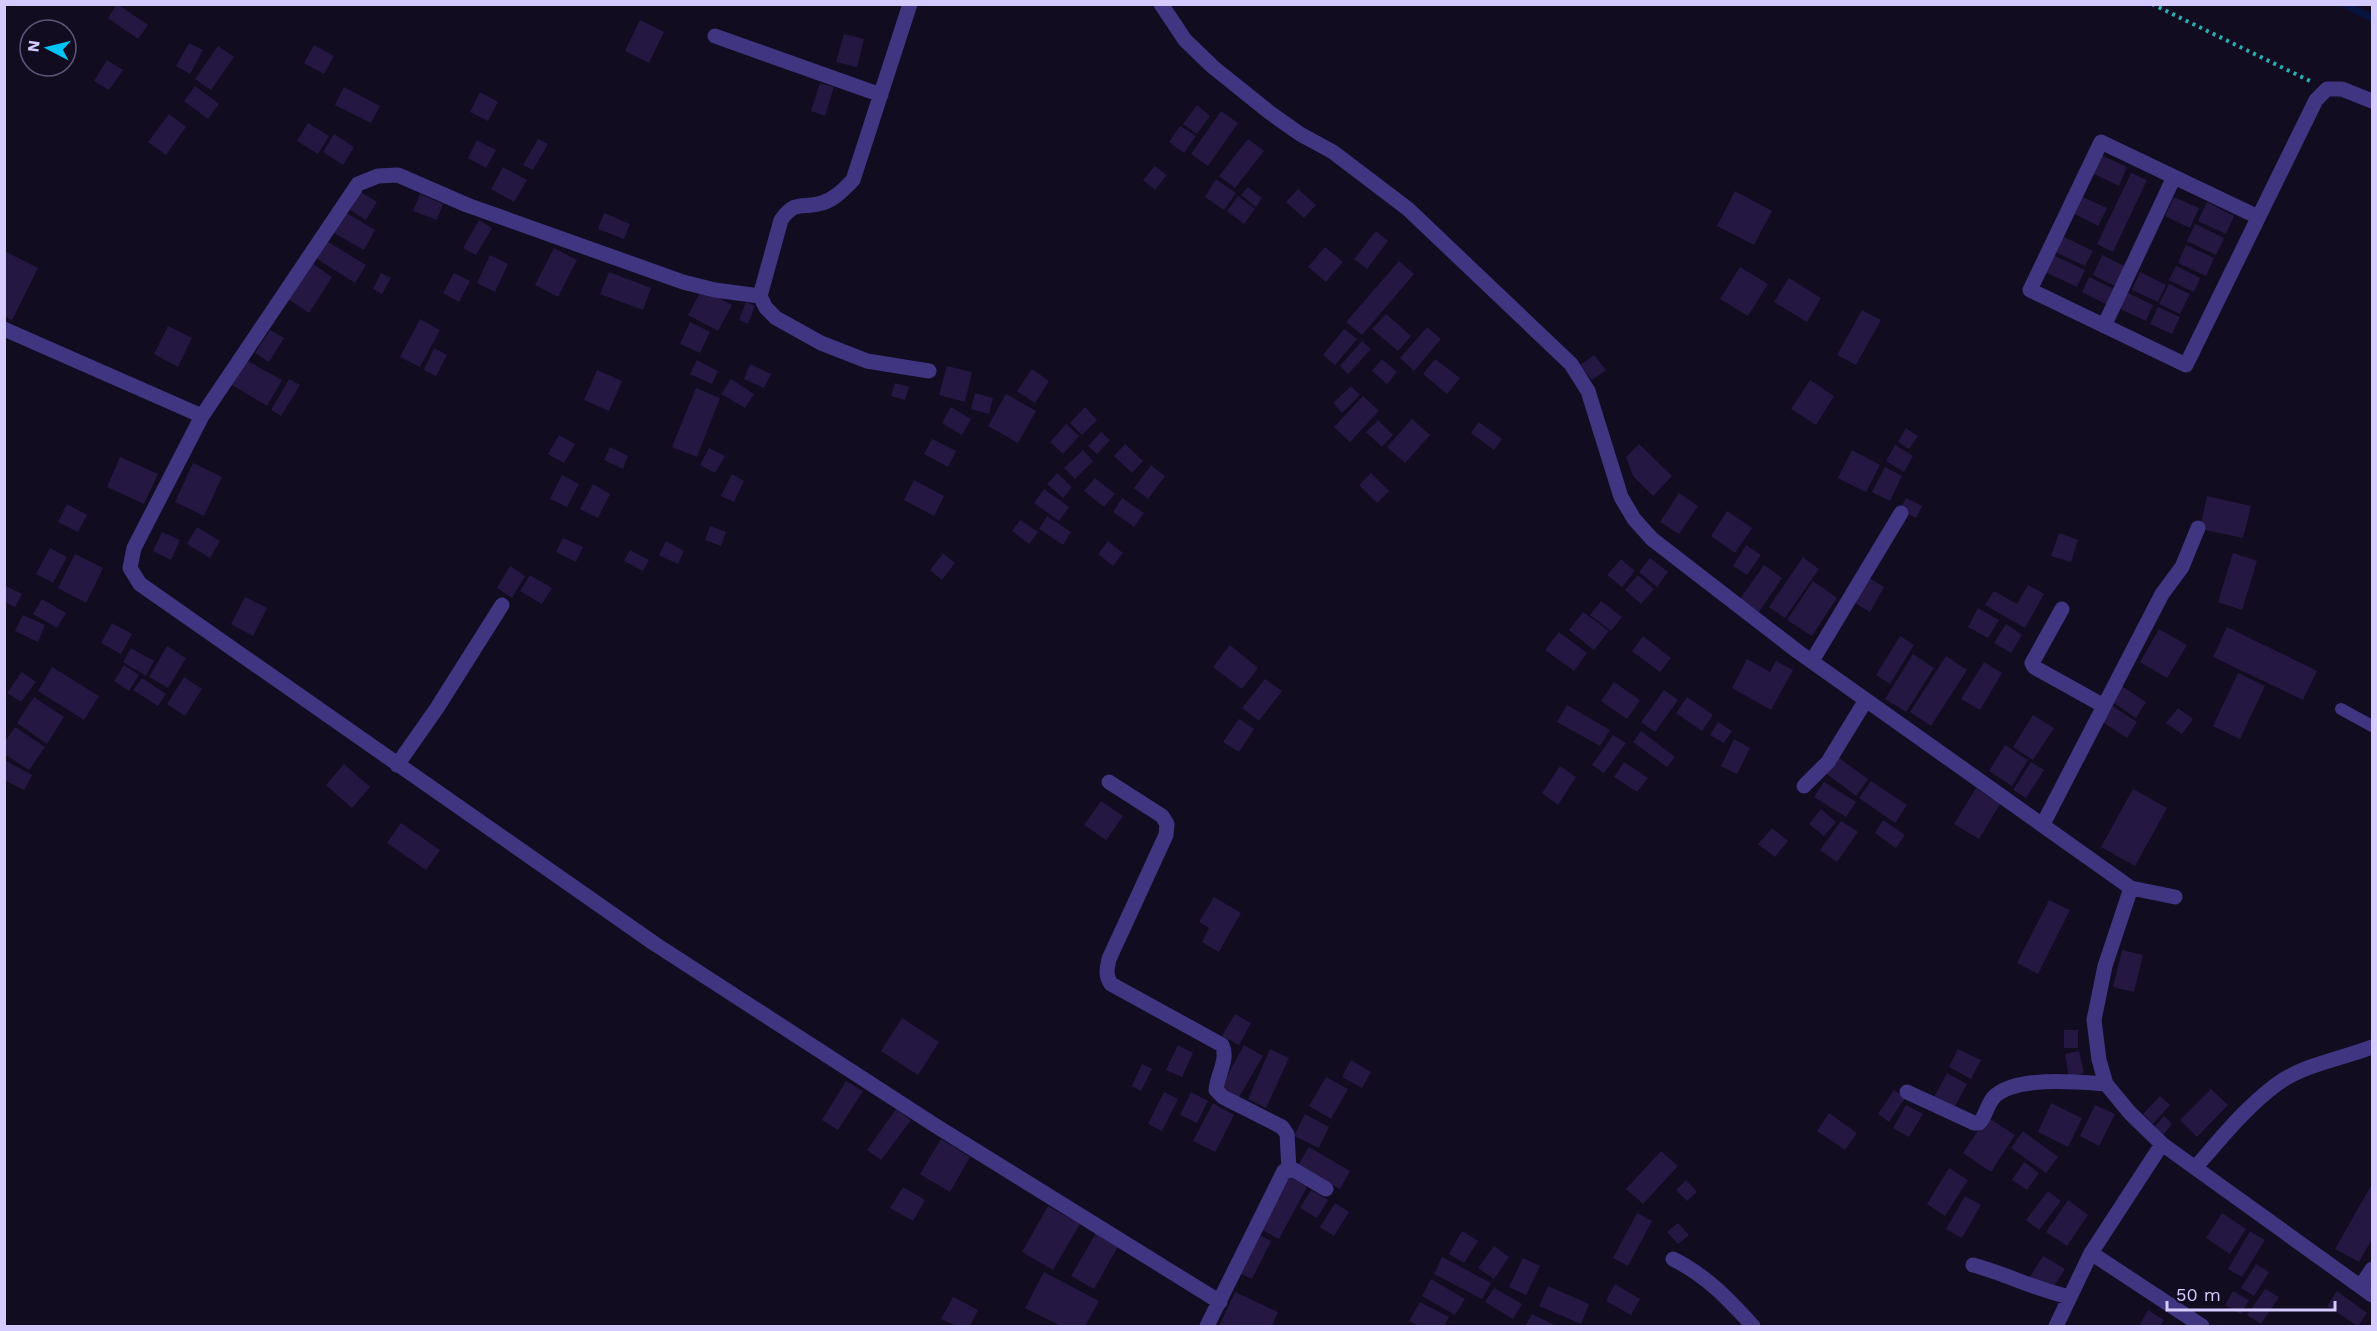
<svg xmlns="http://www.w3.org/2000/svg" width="2377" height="1331" font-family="'Work Sans',sans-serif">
  <rect width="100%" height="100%" fill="#110c20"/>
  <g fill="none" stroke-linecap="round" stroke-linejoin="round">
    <!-- stream -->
    <path stroke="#07153e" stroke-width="7" d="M2344,4L2372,18"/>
  </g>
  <!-- building -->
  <path fill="#241742" d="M117,4L148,25L138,39L108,18Z
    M640,20L664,32L649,63L625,51Z
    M844,34L864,39L857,67L836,62Z
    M189,43L203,50L190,74L176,66Z
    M314,45L334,56L324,74L304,63Z
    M218,46L234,57L211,90L195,79Z
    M107,60L123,70L109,90L94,81Z
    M820,83L834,87L825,116L811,111Z
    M195,86L219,104L208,119L184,101Z
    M344,87L380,106L371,123L335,105Z
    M480,92L498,102L488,121L470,112Z
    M1197,105L1210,116L1197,134L1183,124Z
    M1221,111L1238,123L1208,166L1191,154Z
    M169,114L186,127L166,155L148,142Z
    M308,123L329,136L318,154L297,141Z
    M1180,126L1196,136L1184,153L1169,142Z
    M334,134L354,147L343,165L323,152Z
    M538,139L548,144L533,170L523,165Z
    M1248,139L1264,151L1235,188L1219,176Z
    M477,140L496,150L486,168L468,158Z
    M2101,155L2127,167L2119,186L2092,173Z
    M1155,166L1167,175L1155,190L1143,180Z
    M503,167L527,180L514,202L491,189Z
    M2131,173L2147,180L2113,252L2097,244Z
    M1216,179L1236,193L1224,210L1205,197Z
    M1248,187L1262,198L1256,207L1241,195Z
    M1298,189L1316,205L1304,218L1286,202Z
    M1735,191L1772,211L1754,245L1717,226Z
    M361,192L377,202L366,220L350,210Z
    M420,194L443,204L437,220L413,211Z
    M1238,196L1255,209L1244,224L1227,211Z
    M2083,197L2107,208L2098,226L2075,214Z
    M2174,197L2199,208L2190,228L2165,216Z
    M2207,202L2234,216L2226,234L2198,221Z
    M345,212L375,230L364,250L334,233Z
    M604,213L630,224L624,239L598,229Z
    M479,220L492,228L476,255L463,248Z
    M2195,224L2224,238L2216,255L2187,241Z
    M1376,231L1388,241L1367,269L1354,259Z
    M2062,236L2093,251L2085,266L2055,252Z
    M325,240L366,265L355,283L314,257Z
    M2186,245L2214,258L2206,276L2178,263Z
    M1325,247L1343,262L1326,282L1308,267Z
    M554,248L577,260L558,297L535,285Z
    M6,252L38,268L12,320L4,316V255Z
    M490,255L508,264L495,292L477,283Z
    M2053,255L2085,270L2077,287L2045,272Z
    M2102,255L2126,267L2117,287L2093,275Z
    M309,261L332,277L309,313L285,297Z
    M1399,261L1414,274L1362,335L1346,322Z
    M2176,266L2200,278L2194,292L2169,280Z
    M1740,267L1768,284L1748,316L1720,299Z
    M609,272L651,288L643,310L600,294Z
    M2140,272L2166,285L2158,302L2132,290Z
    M381,273L391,278L382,294L373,289Z
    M454,273L470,281L459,302L443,293Z
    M2089,277L2116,290L2108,305L2082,292Z
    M1789,278L1821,298L1807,322L1774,302Z
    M2169,284L2190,294L2180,314L2159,304Z
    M702,289L732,305L718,331L688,315Z
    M2126,292L2153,305L2146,321L2118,308Z
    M746,302L755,306L748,324L739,320Z
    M2158,307L2180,317L2172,334L2150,324Z
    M1862,310L1881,320L1856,365L1837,355Z
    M1386,314L1411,336L1398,351L1372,329Z
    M420,319L440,330L420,367L400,357Z
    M690,322L710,332L700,353L680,344Z
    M168,326L192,338L178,367L154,354Z
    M1427,327L1441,339L1414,371L1400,358Z
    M1344,329L1357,339L1335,365L1323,355Z
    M270,330L284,338L269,362L255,353Z
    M1362,341L1371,349L1348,374L1340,366Z
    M434,348L447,355L436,376L424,370Z
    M1594,355L1606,370L1592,380L1580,365Z
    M1382,359L1397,372L1387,384L1372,371Z
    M1435,359L1460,378L1447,394L1423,374Z
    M246,360L282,380L267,406L232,385Z
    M697,360L718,371L712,384L690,374Z
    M750,364L771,374L764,388L744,379Z
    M947,366L972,372L965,402L939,395Z
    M1032,369L1049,381L1035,403L1017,391Z
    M597,370L622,381L609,411L584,400Z
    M289,379L300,385L281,416L271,410Z
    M731,379L754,394L745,408L721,394Z
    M1810,380L1834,396L1816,425L1791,409Z
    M895,383L909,387L905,400L891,396Z
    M1351,386L1360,395L1342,413L1333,403Z
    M696,388L720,398L697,457L672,447Z
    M975,393L993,398L989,414L971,409Z
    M1006,394L1036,411L1018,443L988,426Z
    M1363,396L1379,411L1350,442L1334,427Z
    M951,407L971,419L962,435L942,423Z
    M1085,407L1097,420L1082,435L1070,423Z
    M1412,419L1430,435L1405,463L1387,447Z
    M1378,420L1393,435L1382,447L1366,432Z
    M1479,422L1502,439L1494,450L1471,433Z
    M1066,424L1079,436L1063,454L1050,442Z
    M1906,428L1918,436L1909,449L1898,442Z
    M1101,432L1110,440L1097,454L1088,446Z
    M559,435L575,444L564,463L548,454Z
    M932,439L956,451L948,467L924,454Z
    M1125,444L1143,461L1132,473L1114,456Z
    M1639,444L1672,476L1653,496L1633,476L1626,457Z
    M1895,445L1913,456L1904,472L1886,461Z
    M610,447L628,456L623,469L604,460Z
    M709,448L725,456L715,473L700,465Z
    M1083,450L1093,461L1075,479L1064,468Z
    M1852,450L1880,465L1866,492L1838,478Z
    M120,457L158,474L144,504L107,487Z
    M193,463L222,477L204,516L175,502Z
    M1151,465L1165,476L1148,499L1134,488Z
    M1885,467L1902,476L1890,501L1872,492Z
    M1057,473L1072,487L1063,498L1047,484Z
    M1371,473L1389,491L1377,503L1359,485Z
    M732,474L744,481L734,502L721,496Z
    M562,475L579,484L567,507L550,499Z
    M1095,478L1115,494L1104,507L1084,491Z
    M914,480L944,496L934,516L904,500Z
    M593,484L610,494L598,518L580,509Z
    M1044,489L1069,507L1059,521L1034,503Z
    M1679,493L1698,506L1679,534L1660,522Z
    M2207,496L2251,506L2243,538L2200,529Z
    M1122,498L1144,513L1134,527L1113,512Z
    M1906,498L1922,506L1916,518L1900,510Z
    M67,504L87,515L78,532L58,522Z
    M1727,511L1752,528L1735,553L1711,536Z
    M1047,516L1071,532L1063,545L1039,529Z
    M1020,520L1038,532L1029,544L1012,531Z
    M710,526L726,532L721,546L705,540Z
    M197,527L220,541L210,558L187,544Z
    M162,532L180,540L171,560L153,551Z
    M2059,533L2078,540L2071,562L2051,556Z
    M563,538L583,547L576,562L556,552Z
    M666,541L684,551L678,564L659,555Z
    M1108,541L1123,553L1113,566L1098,554Z
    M1746,545L1761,555L1747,575L1733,566Z
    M50,548L67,557L53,583L36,574Z
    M630,550L649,560L643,571L624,561Z
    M943,553L955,563L942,580L930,570Z
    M2233,553L2257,561L2242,610L2218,602Z
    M75,554L103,568L86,603L58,588Z
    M1803,557L1819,569L1785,618L1769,607Z
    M1650,558L1668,572L1657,587L1639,572Z
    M1621,559L1635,571L1622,587L1607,575Z
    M1764,565L1782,578L1759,612L1740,599Z
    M510,566L525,576L512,598L497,588Z
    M530,575L552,588L542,604L520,591Z
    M1638,575L1654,589L1641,604L1625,590Z
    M1866,576L1884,587L1870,612L1852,601Z
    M1813,581L1837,598L1812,636L1787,620Z
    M4,585L22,594L15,607L4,602Z
    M2028,585L2044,594L2025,628L1985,605L1994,591L2017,604Z
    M245,597L267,608L253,636L231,624Z
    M42,599L66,613L57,628L33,614Z
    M1601,601L1622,617L1611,631L1590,615Z
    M1978,608L1999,620L1988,638L1968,627Z
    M1583,612L1609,631L1594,650L1569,630Z
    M23,615L45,625L38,642L15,631Z
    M112,623L132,634L121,654L101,643Z
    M2006,624L2022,635L2011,653L1994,643Z
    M2227,627L2317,671L2303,700L2213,657Z
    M2159,629L2187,645L2167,678L2140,662Z
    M1559,632L1587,653L1574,671L1545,650Z
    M1643,636L1671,658L1660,672L1632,651Z
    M1900,636L1914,645L1890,684L1876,675Z
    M1230,645L1258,668L1242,689L1213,667Z
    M167,646L186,658L168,688L149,677Z
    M131,648L154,661L146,676L123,662Z
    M1913,654L1934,668L1906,712L1885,699Z
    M1946,656L1967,670L1931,726L1910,712Z
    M1747,659L1770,672L1776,661L1793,670L1771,710L1732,688Z
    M1984,662L2002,673L1980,710L1961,699Z
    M124,665L139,675L129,691L114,681Z
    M52,667L99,696L84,720L38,691Z
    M22,672L36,682L21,702L7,693Z
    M2238,673L2265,686L2240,739L2213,726Z
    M184,677L202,689L185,716L167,704Z
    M142,678L166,694L158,706L133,690Z
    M1265,679L1282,691L1259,721L1242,708Z
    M1614,682L1640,700L1627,719L1601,701Z
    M2120,685L2146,702L2136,718L2110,700Z
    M1664,690L1678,700L1655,732L1641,722Z
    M34,697L64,717L47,744L17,723Z
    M1687,697L1713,715L1702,731L1676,713Z
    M2108,703L2137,722L2127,738L2098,719Z
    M1567,705L1610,730L1600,746L1557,722Z
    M2178,708L2193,719L2182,734L2166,723Z
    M2033,715L2054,728L2033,760L2013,747Z
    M1239,719L1254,729L1239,752L1223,742Z
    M1718,722L1732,731L1724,743L1710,735Z
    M15,727L45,747L29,770L4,754V743Z
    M1641,731L1675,757L1667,767L1633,742Z
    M1613,735L1626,743L1604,773L1592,765Z
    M1734,739L1750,748L1737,774L1721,766Z
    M2005,745L2028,760L2012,786L1989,771Z
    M1835,755L1868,779L1856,796L1823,771Z
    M4,760L32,775L24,790L4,780Z
    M1624,762L1648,778L1637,792L1614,777Z
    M2031,762L2044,770L2026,798L2013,790Z
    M344,764L370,787L352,808L326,785Z
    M1560,766L1576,777L1558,805L1542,793Z
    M1871,781L1907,805L1895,823L1859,798Z
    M1824,782L1856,802L1846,817L1814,797Z
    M1976,788L2000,804L1979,839L1954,824Z
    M2133,789L2167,808L2135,866L2101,847Z
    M1101,801L1123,816L1106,840L1084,825Z
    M1821,809L1836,822L1824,836L1809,824Z
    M1883,820L1905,835L1896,848L1875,833Z
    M1841,821L1858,832L1837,862L1820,850Z
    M401,823L440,850L426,870L387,843Z
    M1772,828L1788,841L1775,857L1758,844Z
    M1214,897L1241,913L1219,952L1202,942L1209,928L1199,922Z
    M2049,900L2070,910L2038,974L2017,963Z
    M2122,950L2143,955L2134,992L2113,987Z
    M1235,1014L1251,1023L1239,1045L1222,1036Z
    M902,1018L939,1042L918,1075L881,1051Z
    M2064,1030H2078V1048H2064Z
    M1178,1045L1193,1053L1182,1077L1166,1070Z
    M1244,1045L1263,1056L1239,1097L1221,1087Z
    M1270,1049L1289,1058L1266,1108L1248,1099Z
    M1958,1049L1981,1060L1971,1079L1949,1067Z
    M2079,1051L2084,1073L2069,1077L2065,1054Z
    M1351,1060L1371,1072L1362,1088L1342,1077Z
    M1142,1064L1152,1069L1141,1091L1132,1086Z
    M1947,1073L1967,1084L1953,1110L1933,1099Z
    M1326,1077L1348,1089L1331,1119L1309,1106Z
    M846,1081L863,1091L838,1130L822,1120Z
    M2211,1089L2228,1105L2197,1137L2180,1120Z
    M1894,1090L1905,1098L1889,1122L1878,1114Z
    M1164,1092L1178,1099L1162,1131L1148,1124Z
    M1191,1092L1208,1101L1197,1123L1180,1115Z
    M2160,1096L2170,1105L2153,1124L2143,1114Z
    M1213,1103L1234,1115L1215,1152L1193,1141Z
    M2051,1103L2082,1118L2068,1147L2038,1132Z
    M1906,1105L1923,1114L1909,1137L1893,1128Z
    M2095,1105L2115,1114L2099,1146L2080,1136Z
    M896,1109L911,1120L881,1160L867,1150Z
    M1829,1113L1857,1133L1845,1150L1817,1131Z
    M1305,1114L1329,1127L1319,1148L1294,1136Z
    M2164,1116L2172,1124L2163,1135L2154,1127Z
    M1987,1117L2015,1135L1991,1172L1963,1153Z
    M2023,1131L2058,1157L2046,1173L2011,1148Z
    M941,1139L970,1157L950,1192L920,1174Z
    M1309,1147L1350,1171L1340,1189L1298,1165Z
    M1661,1151L1678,1166L1643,1204L1626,1189Z
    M2024,1162L2039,1173L2027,1190L2012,1180Z
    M1949,1168L1968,1180L1945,1216L1927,1204Z
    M1287,1175L1307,1187L1279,1239L1258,1228Z
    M1686,1180L1697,1192L1687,1201L1676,1190Z
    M2372,1184V1239L2359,1262L2335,1249Z
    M903,1187L925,1200L913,1221L890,1208Z
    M1311,1190L1328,1200L1317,1218L1300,1208Z
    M2048,1191L2061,1201L2039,1230L2026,1220Z
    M1965,1196L1981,1205L1962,1238L1946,1229Z
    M2068,1200L2088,1215L2067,1246L2046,1232Z
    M1335,1203L1349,1212L1334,1236L1320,1227Z
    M1048,1206L1080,1224L1053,1270L1022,1252Z
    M1637,1213L1652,1221L1628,1266L1613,1258Z
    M2222,1213L2246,1229L2230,1254L2206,1238Z
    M1678,1223L1689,1235L1678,1244L1667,1232Z
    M1099,1228L1121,1241L1094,1289L1071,1276Z
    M1462,1231L1478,1241L1464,1263L1449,1254Z
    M2250,1231L2265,1240L2242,1277L2228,1269Z
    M1260,1235L1271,1241L1252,1279L1241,1274Z
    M1494,1246L1509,1257L1494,1279L1478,1268Z
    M2043,1256L2065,1269L2051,1291L2030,1277Z
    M1442,1257L1491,1283L1482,1299L1434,1274Z
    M1523,1258L1540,1266L1526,1295L1509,1287Z
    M2256,1264L2269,1272L2254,1296L2241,1288Z
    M1044,1272L1099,1301L1085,1326H1061L1025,1308Z
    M1431,1279L1465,1299L1455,1315L1422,1296Z
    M1615,1284L1640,1299L1631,1315L1606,1301Z
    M1548,1286L1589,1304L1581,1324L1539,1306Z
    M1494,1288L1522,1304L1513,1319L1485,1302Z
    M2265,1289L2279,1297L2261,1324L2247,1315Z
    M2233,1291L2249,1300L2241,1314L2225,1305Z
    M2337,1291L2367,1313L2358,1326L2327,1306Z
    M1235,1292L1278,1312L1272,1326H1219Z
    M953,1297L978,1310L970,1326H956L941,1319Z
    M1420,1302L1449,1317L1444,1326H1419L1409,1321Z
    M2148,1310L2164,1320L2160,1326H2139Z
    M1532,1314L1556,1326H1525Z"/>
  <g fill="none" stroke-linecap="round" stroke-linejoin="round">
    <!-- path -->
    <path stroke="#28b0b6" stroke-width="4" stroke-dasharray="3 4.5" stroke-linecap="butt" d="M2152,4L2310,81"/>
    <!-- lane -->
    <path stroke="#3f3581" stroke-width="12" d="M2341,709L2372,726"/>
    <!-- street -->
    <path stroke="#3f3581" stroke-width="15" d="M910,4L853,180C844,189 835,199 822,203C802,209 796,199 781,220L760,296L766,308L776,318L821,343L867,361L929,371
      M1161,4L1185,40L1213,67L1269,112L1300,134L1333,152L1408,209L1571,364L1588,391L1621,497L1634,519L1652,539L1797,651L2131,888L2175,897
      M715,36L881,95
      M2258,217L2101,142L2030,290L2186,365L2316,100L2327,89H2342L2372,101
      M760,296L715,290L683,282L467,205L398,175L378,176L358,184L202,416L134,548L130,568L140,584L655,944L936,1126L1220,1302
      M2104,326L2174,177
      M4,329L202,416
      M2062,609L2032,663L2034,667L2104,706
      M1812,661L1901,513
      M397,765L437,708L502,605
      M1109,782L1162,816L1167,824L1166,835L1109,959C1107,969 1105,975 1111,984L1222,1045C1229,1059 1217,1075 1216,1090L1223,1097L1282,1127L1287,1134L1289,1169
      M1804,786L1828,762L1866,700
      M2043,824L2162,594L2182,567L2198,528
      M2131,888L2105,966L2094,1020L2099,1060L2106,1084L2130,1113L2162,1144L2372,1295
      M1907,1092L1974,1123H1979C1987,1115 1987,1102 1996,1095C2019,1076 2078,1082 2106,1084
      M2196,1167C2221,1138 2246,1107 2277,1084C2305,1064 2341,1059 2372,1047
      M2091,1253L2202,1326
      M1673,1259C1707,1276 1728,1299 1753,1326
      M1973,1265C2007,1274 2036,1290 2070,1297
      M2361,1286L2372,1269
      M1207,1326L1284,1171L1294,1170L1326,1189
      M2056,1326L2091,1253L2162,1144"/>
  </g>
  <!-- border -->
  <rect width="2377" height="1331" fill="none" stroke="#d6cbff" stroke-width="12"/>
  <!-- north arrow -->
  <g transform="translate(48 48) rotate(277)"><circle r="28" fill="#110c20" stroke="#605879" stroke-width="1.5"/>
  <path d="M0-4.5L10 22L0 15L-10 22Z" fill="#00c4f6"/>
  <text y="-9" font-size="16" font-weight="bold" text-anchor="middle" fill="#d6cbff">N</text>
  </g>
  <!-- scale -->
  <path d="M2167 1301v9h168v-9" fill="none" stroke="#d6cbff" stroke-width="3"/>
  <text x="2176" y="1301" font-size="18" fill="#d6cbff" stroke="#110c20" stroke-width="4.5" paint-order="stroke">50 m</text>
</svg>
